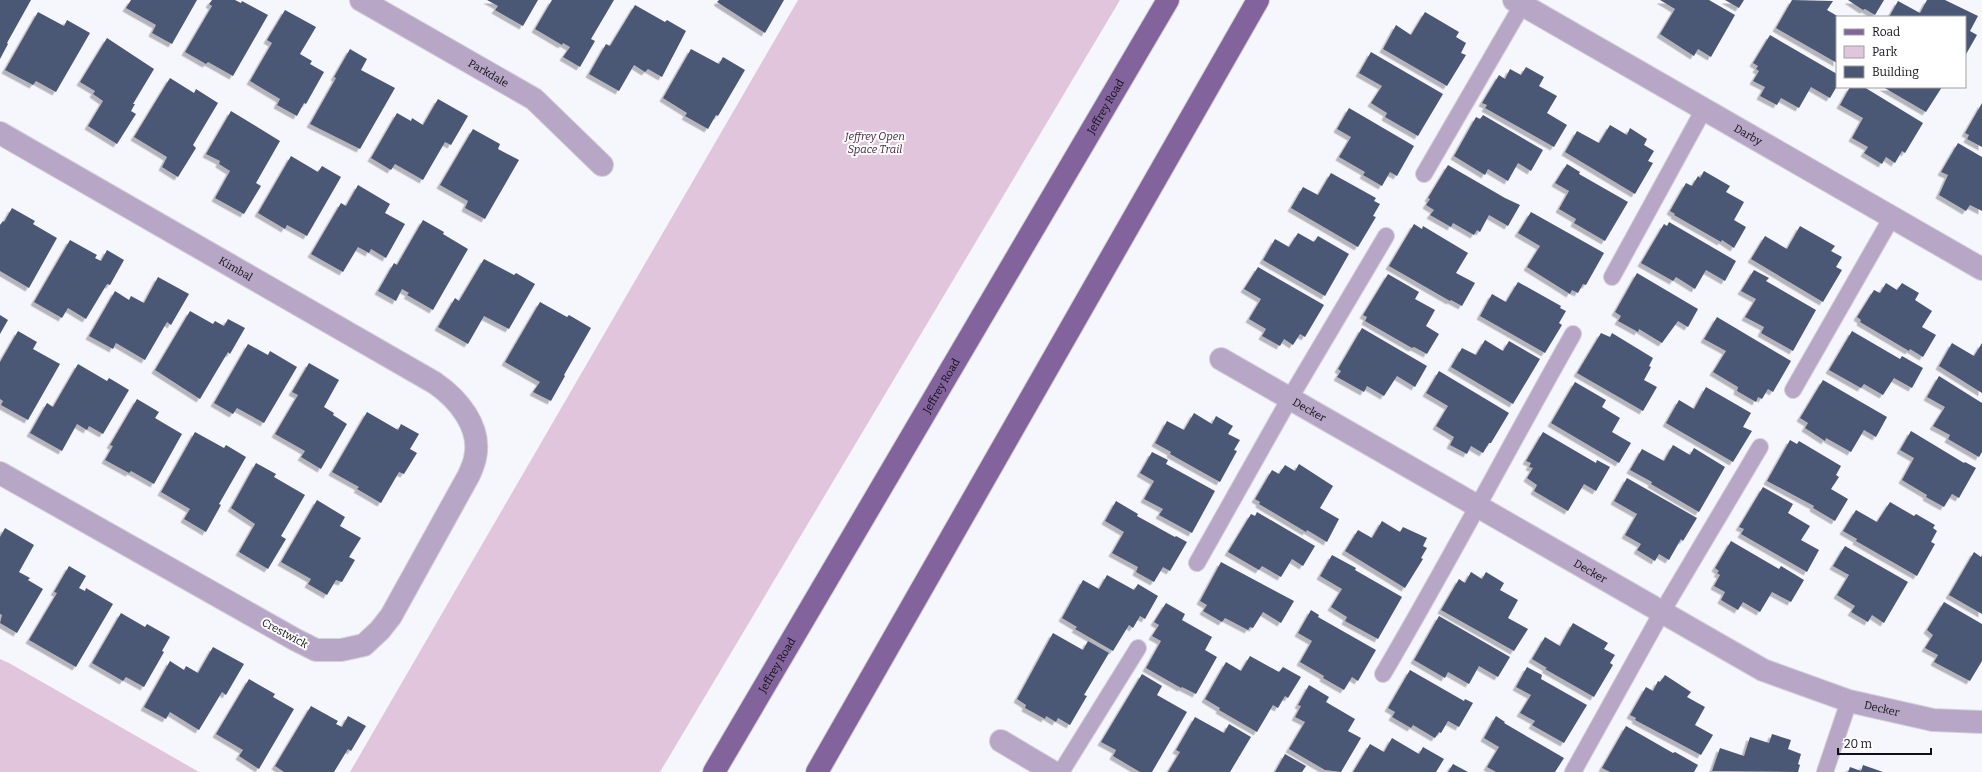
<svg xmlns="http://www.w3.org/2000/svg" width="1982" height="772" font-family="Bitter,serif">
  <defs>
    <filter id="shadow"><feDropShadow dx="-3.5" dy="3.5" stdDeviation="0" flood-color="#0004"/></filter>
  </defs>
  <rect width="100%" height="100%" fill="#f6f6fd"/>
  <!-- green -->
  <path fill="#e1c5dc" d="M798,0H1120L660,772H350Z
    M0,659L9,663L199,772H0Z"/>
  <!-- building -->
  <path fill="#4b5874" filter="url(#shadow)" d="M0,0H31L7,43L8,44L0,59Z
    M131,0H197L172,44L152,33L156,25L126,8Z
    M212,0H235L241,3L242,1L268,15L233,76L208,62L206,64L185,52L212,6L209,4Z
    M487,0H538L523,26L495,10L498,6Z
    M552,0H614L591,39L595,41L580,67L563,57L570,47L563,43L562,45L535,29Z
    M719,0H784L765,33L717,2Z
    M1660,0H1709L1735,15L1711,57L1698,49L1694,56L1660,34L1675,9Z
    M1725,0H1744L1739,8Z
    M1792,0L1833,1L1827,10L1839,17H1837V63L1776,28Z
    M1848,0H1884L1875,15L1865,9L1863,10Z
    M1927,0H1945L1978,16L1970,31L1977,35L1965,56V17H1889L1898,1L1920,13Z
    M635,5L665,22L667,20L686,31L662,77L648,69L645,72L634,65L619,91L589,74L606,44L610,46Z
    M285,10L316,27L300,54L312,61L310,64L324,72L306,104L304,103L297,116L277,105L280,99L250,81L272,43L267,40Z
    M38,12L64,26L67,20L90,33L56,92L36,81L33,85L5,70Z
    M1425,12L1459,32L1456,37L1466,43L1461,53L1466,55L1447,86L1383,49L1396,25L1411,35Z
    M1770,35L1837,74V86L1830,98L1811,87L1799,108L1781,98L1777,105L1760,96L1765,87L1753,81L1759,71L1756,69L1758,66L1753,63Z
    M107,38L154,69L133,104H135L131,111L136,114L117,144L88,126L103,101L93,94L95,91L80,82Z
    M350,49L367,59L361,70L395,88L360,149L310,124L336,78L334,77Z
    M691,49L719,64L723,57L745,70L718,116L716,115L708,129L685,116L687,113L663,98Z
    M1371,52L1443,94L1418,136L1385,117L1387,113L1371,103L1382,86L1359,73Z
    M1526,67L1544,77L1539,86L1557,96L1547,113L1567,125L1554,147L1485,108L1487,105L1482,103L1499,75L1505,79L1510,69L1521,75Z
    M170,78L194,93L196,89L218,103L193,145L196,148L178,177L162,167L167,157L134,137Z
    M1850,87H1864L1923,123L1905,153L1902,151L1895,163L1886,157L1882,164L1864,153L1868,147L1852,138L1863,118L1840,105Z
    M1883,87H1942L1926,112Z
    M438,99L468,116L451,145L445,142L423,180L395,164L391,170L371,158L397,113L411,121L412,118L423,125Z
    M1982,103V147L1967,139L1969,135L1965,133Z
    M1349,108L1414,146L1397,176L1390,172L1382,186L1363,175L1365,172L1339,157L1351,137L1337,129Z
    M231,111L280,141L256,183L261,186L244,214L215,198L230,171L219,164L220,161L206,154Z
    M1483,115L1543,150L1531,171L1518,163L1508,181L1488,169L1485,175L1454,156L1476,117L1480,119Z
    M1610,125L1627,135L1630,128L1647,139L1644,145L1654,151L1648,161L1653,163L1635,194L1565,152L1577,131L1599,143Z
    M473,129L500,144L498,149L519,160L485,219L465,208L468,201L440,185Z
    M1958,143L1982,157V211L1970,205L1966,211L1939,195L1948,175L1941,172Z
    M291,156L318,172L322,166L341,177L307,236L287,225L285,229L258,213Z
    M1567,164L1580,172L1579,174L1628,202L1605,241L1574,223L1576,219L1559,209L1569,191L1555,183Z
    M1448,165L1505,198L1520,205L1508,226L1489,215L1480,232L1477,230L1474,235L1453,223L1451,227L1430,215L1434,210L1426,205L1430,199L1428,198Z
    M1704,171L1730,186L1726,192L1744,202L1734,220L1746,227L1734,248L1722,240L1721,242L1674,215L1675,214L1670,211L1686,183L1692,186L1698,176L1700,178Z
    M1331,173L1376,198L1374,201L1380,204L1373,216L1376,217L1358,247L1291,208L1303,187L1318,195Z
    M358,185L390,204L385,213L405,224L386,258L371,249L369,253L358,247L343,272L311,254L341,203L346,206Z
    M12,208L35,221L33,224L57,238L29,288L0,271V225L3,221L4,222Z
    M1531,212L1604,253L1586,285L1583,284L1578,293L1572,290L1570,294L1527,267L1540,246L1518,233Z
    M423,220L444,232L443,234L468,249L433,310L407,295L409,293L402,289L396,301L378,291L394,263L397,265Z
    M1669,222L1736,261L1725,281L1706,270L1695,289L1676,277L1673,281L1641,263L1664,224L1667,226Z
    M1414,224L1422,229L1423,226L1468,253L1456,273L1475,283L1462,306L1451,300L1450,301L1389,266Z
    M1800,226L1835,246L1831,251L1842,257L1836,267L1842,270L1823,302L1751,259L1765,236L1787,249Z
    M1298,233L1314,242L1318,236L1349,254L1325,296L1263,260L1275,239L1289,247Z
    M70,240L97,255L95,258L101,261L107,250L124,260L110,285L107,284L86,319L68,308L62,318L34,302Z
    M484,259L514,275L516,273L535,284L509,329L484,316L468,344L438,327L455,298L459,301Z
    M1258,267L1324,305L1305,337L1300,334L1293,345L1284,339L1280,346L1262,336L1266,329L1249,319L1261,299L1244,289Z
    M1754,270L1769,278L1766,281L1816,310L1793,351L1761,333L1764,327L1745,317L1756,299L1741,291Z
    M1637,273L1698,309L1688,327L1678,321L1662,343L1639,329L1638,332L1618,321L1621,316L1615,312Z
    M1388,274L1419,292L1415,299L1435,310L1426,326L1439,334L1427,354L1414,347L1412,348L1365,321L1367,317L1363,315Z
    M158,277L189,294L171,325L167,322L145,360L116,343L113,349L89,336L115,291L129,300L131,296L144,303Z
    M1518,282L1561,306L1560,308L1566,311L1559,323L1562,325L1545,353L1480,316L1492,294L1506,302Z
    M1886,283L1897,290L1902,283L1919,293L1915,300L1932,311L1922,327L1936,335L1923,357L1910,349L1909,351L1860,322L1861,320L1857,317L1874,290L1880,293Z
    M540,302L567,317L569,315L591,328L564,375L565,376L551,401L533,392L540,382L505,362Z
    M190,311L213,324L215,321L224,326L228,319L245,328L230,354L228,352L200,399L155,370Z
    M0,315L8,320L0,334Z
    M1717,317L1791,361L1773,392L1768,389L1762,399L1758,397L1756,402L1737,391L1738,387L1713,372L1726,351L1704,339Z
    M1362,328L1427,366L1415,387L1397,376L1384,396L1367,386L1364,392L1337,377L1341,371L1338,369Z
    M18,331L37,342L33,349L60,364L28,420L1,405L3,401L0,399V362Z
    M1852,331L1900,359L1902,356L1923,368L1912,388L1894,378L1883,395L1864,384L1861,388L1829,370Z
    M1601,333L1610,337L1612,333L1653,358L1649,366L1651,367L1644,380L1657,387L1643,411L1577,373Z
    M1485,340L1503,351L1509,341L1540,359L1513,404L1451,367L1462,348L1476,355Z
    M1952,343L1974,356L1982,343V393L1939,366Z
    M248,344L268,355L270,351L297,367L264,423L237,408L233,414L214,403Z
    M309,363L339,380L324,407L334,413L333,415L347,424L321,469L301,457L305,451L275,434L298,395L292,392Z
    M78,364L107,381L109,378L129,390L103,434L89,426L87,430L77,424L62,451L30,433L47,403L53,407Z
    M1439,371L1509,413L1491,443H1489L1483,453L1471,446L1467,454L1450,445L1454,437L1436,426L1448,406L1426,393Z
    M1939,376L1982,403V452L1979,457L1948,439L1950,435L1933,426L1945,407L1927,397Z
    M1823,380L1887,417L1876,437L1864,430L1851,452L1826,438L1825,441L1805,428L1808,423L1800,418Z
    M1575,382L1606,400L1602,407L1620,418L1612,432L1631,443L1619,463L1551,423Z
    M1706,387L1751,413L1743,427L1752,431L1733,462L1666,423L1679,400L1694,409Z
    M137,399L159,412L155,418L182,434L154,484L131,471L129,473L105,460L113,446L110,445Z
    M367,412L398,430L401,424L419,434L410,449L417,453L404,474L399,472L381,503L357,489L359,487L332,472Z
    M1194,413L1212,424L1216,416L1233,426L1228,434L1240,440L1234,450L1237,451L1220,482L1170,454L1171,452L1155,443L1167,421L1184,430Z
    M1911,431L1964,463L1965,462L1976,468L1959,498L1952,494L1944,507L1926,497L1927,495L1902,480L1914,458L1900,450Z
    M195,432L224,448L226,445L246,457L219,504L221,505L206,532L184,519L190,509L161,492Z
    M1543,432L1596,463L1597,460L1610,467L1596,491L1584,484L1568,511L1534,491L1537,485L1527,478L1533,468L1529,467L1531,463L1526,461Z
    M1790,440L1797,444L1799,441L1841,466L1836,475L1839,477L1831,489L1848,499L1835,521L1813,508L1814,506L1767,481Z
    M1673,445L1690,455L1694,448L1725,467L1699,512L1651,484L1652,482L1630,470L1642,449L1664,461Z
    M1152,452L1168,460L1166,464L1215,491L1192,533L1159,515L1163,509L1144,499L1154,481L1140,473Z
    M256,463L276,474L274,477L305,495L281,536L286,539L268,569L239,552L255,524L231,508Z
    M1299,464L1333,486L1320,508L1339,519L1327,542L1307,530L1306,532L1259,504L1260,502L1255,499L1272,470L1279,474L1285,465L1295,471Z
    M1627,478L1697,518L1683,541L1681,539L1669,560L1659,554L1655,561L1637,550L1641,544L1625,535L1637,514L1614,501Z
    M1763,487L1793,504L1788,513L1810,526L1801,540L1819,550L1807,572L1741,534L1744,529L1739,527Z
    M317,500L345,517L340,526L361,538L349,557L355,560L342,582L336,580L327,595L308,584L311,579L281,562Z
    M1116,501L1138,514L1137,516L1175,537L1176,536L1187,542L1170,571L1163,567L1154,582L1136,572L1138,567L1112,553L1124,532L1105,521Z
    M1890,502L1914,516L1916,514L1935,525L1933,528L1937,531L1931,542L1935,544L1917,576L1856,541L1857,539L1843,531L1856,510L1877,522Z
    M1257,512L1315,546L1303,566L1292,559L1281,577L1262,566L1259,570L1228,552L1251,514L1255,516Z
    M1382,521L1400,532L1403,527L1427,538L1423,546L1427,548L1421,558L1423,559L1405,588L1345,551L1358,530L1372,538Z
    M5,528L34,545L19,572L30,578L28,580L43,589L17,633L0,623L2,615L0,614V537Z
    M1731,541L1779,569L1781,566L1804,580L1791,602L1772,592L1760,612L1743,602L1738,610L1721,600L1725,592L1714,586L1720,575L1717,573L1719,571L1715,568Z
    M1845,546L1908,582L1884,623L1872,615L1868,622L1851,612L1855,606L1837,595L1849,575L1833,566Z
    M1974,552L1981,557L1982,555V614L1949,595Z
    M1332,555L1356,568L1355,570L1402,597L1378,639L1345,621L1347,617L1331,607L1342,589L1320,576Z
    M1221,562L1294,601L1281,623L1263,612L1253,628L1250,627L1248,630L1225,618L1222,622L1203,611L1207,605L1200,601Z
    M69,566L86,576L79,588L85,591L86,588L113,604L76,667L29,640L57,593L54,592Z
    M1471,572L1482,579L1486,572L1504,583L1500,590L1518,600L1508,618L1528,629L1514,651L1441,610L1459,579L1465,583Z
    M1107,575L1134,590L1138,584L1158,596L1145,619L1140,616L1133,628L1129,625L1113,651L1075,629L1077,627L1062,618L1083,580L1099,589Z
    M1944,602L1982,624V661L1970,681L1934,662L1938,655L1925,648L1933,635L1927,630Z
    M1166,603L1185,614L1182,620L1212,637L1205,650L1217,657L1196,694L1182,687L1181,688L1146,668L1161,641L1152,636L1159,625L1154,622Z
    M1311,610L1319,615L1318,617L1376,650L1358,681L1352,677L1344,690L1323,678L1324,676L1300,662L1312,641L1298,633Z
    M121,613L145,627L147,624L170,637L162,651L164,652L144,687L126,677L123,681L92,663Z
    M1439,616L1510,657L1498,677L1479,666L1469,684L1448,672L1445,678L1414,660Z
    M1573,623L1608,643L1604,649L1615,655L1610,663L1613,665L1594,697L1545,669L1547,668L1532,659L1545,637L1560,646Z
    M1053,633L1083,650L1088,641L1109,653L1084,695L1087,696L1070,725L1058,718L1056,722L1046,716L1045,719L1025,708L1026,705L1017,699Z
    M213,647L244,664L226,695L222,692L199,730L170,712L166,719L144,707L170,661L184,670L186,666L198,673Z
    M1250,656L1279,672L1283,667L1301,677L1288,698L1285,696L1278,708L1273,705L1257,732L1219,710L1220,708L1205,699L1226,662L1241,671Z
    M1527,667L1542,675L1541,679L1587,705L1564,743L1532,725L1535,721L1520,713L1531,695L1516,687Z
    M1410,670L1464,701L1465,699L1473,703L1459,727L1448,721L1441,733L1439,732L1435,738L1413,725L1411,728L1392,717L1395,712L1388,708Z
    M1142,674L1162,686L1157,695L1187,712L1152,772H1140L1113,756L1116,750L1101,742Z
    M1665,675L1691,692L1687,697L1705,707L1695,725L1713,735L1701,755L1635,720L1636,718L1630,715L1646,687L1653,691L1658,681L1660,682Z
    M249,679L275,694L273,697L294,709L259,769L239,756L243,750L216,734Z
    M1309,685L1329,697L1326,702L1355,719L1348,731L1361,738L1341,772L1325,770L1289,749L1305,722L1295,717L1301,706L1298,705Z
    M311,706L338,721L336,724L342,727L348,716L366,726L351,751L348,749L334,772H284L275,766Z
    M1496,716L1505,722L1504,723L1564,758L1555,772H1496L1487,767L1499,747L1484,738Z
    M1195,717L1224,733L1229,724L1251,737L1230,772H1168L1180,752L1176,750Z
    M1626,726L1673,753L1675,752L1698,765L1694,772H1610L1602,768Z
    M1772,734L1791,740L1788,749L1801,754L1798,764L1800,765L1798,772L1712,771L1720,748L1744,756L1750,737L1769,743Z
    M1392,738L1419,754L1423,747L1444,759L1436,772H1353L1370,744L1384,752Z
    M1285,754L1306,766L1302,772H1275Z
    M1453,764L1468,772H1448Z
    M1863,765L1883,772H1848L1850,767L1861,771Z"/>
  <g fill="none" stroke-linecap="round" stroke-linejoin="round">
    <!-- service casing -->
    <g stroke="#d1d1d8" stroke-width="18">
      <path id="service" d="M1424,174L1525,0
        M1612,277L1704,109
        M1793,390L1892,217
        M1197,563L1290,398L1386,236
        M1383,674C1449,562 1509,447 1573,334
        M1061,772L1138,648
        M1573,772L1662,612L1760,447
        M1825,772L1849,701"/>
    </g>
    <!-- minor casing -->
    <g stroke="#d1d1d8" stroke-width="24">
      <g id="minor">
        <path id="s1" d="M361,0L534,99L602,165"/>
        <path id="s2" d="M1514,0L1982,269"/>
        <path id="s3" d="M0,133L435,383C458,399 482,427 475,458C474,464 471,470 469,475L391,616L380,630L364,645L341,650H316L296,640L0,473"/>
        <path id="s4" d="M1221,359L1763,670L1849,701L1933,720L1982,722"/>
        <path d="M1001,741L1053,772"/>
      </g>
    </g>
    <!-- primary casing -->
    <g stroke="#d1d1d8" stroke-width="24">
      <g id="primary">
        <path id="s5" d="M714,772L1168,0"/>
        <path d="M817,772L1258,0"/>
      </g>
    </g>
    <!-- service -->
    <use href="#service" stroke="#b8a6c6" stroke-width="16"/>
    <!-- minor -->
    <use href="#minor" stroke="#b8a6c6" stroke-width="22"/>
    <!-- primary -->
    <use href="#primary" stroke="#83639b" stroke-width="22"/>
  </g>
  <g text-anchor="middle" stroke-width="4" stroke-linejoin="round" paint-order="stroke">
    <!-- street labels -->
    <g font-size="11" fill="#111017" stroke="#fff">
      <text dy="4" stroke="none"><textPath href="#s1" startOffset="147">Parkdale</textPath></text>
      <text dy="4" stroke="none"><textPath href="#s5" startOffset="772">Jeffrey Road</textPath></text>
      <text dy="4" stroke="none"><textPath href="#s2" startOffset="270">Darby</textPath></text>
      <text dy="4" stroke="none"><textPath href="#s3" startOffset="272">Kimbal</textPath></text>
      <text dy="4" stroke="none"><textPath href="#s5" startOffset="448">Jeffrey Road</textPath></text>
      <text dy="4" stroke="none"><textPath href="#s4" startOffset="102">Decker</textPath></text>
      <text dy="4" stroke="none"><textPath href="#s4" startOffset="426">Decker</textPath></text>
      <text transform="translate(285 633) rotate(28)" y="4">Crestwick</text>
      <text dy="4" stroke="none"><textPath href="#s5" startOffset="124">Jeffrey Road</textPath></text>
      <text dy="4" stroke="none"><textPath href="#s4" startOffset="750">Decker</textPath></text>
    </g>
    <!-- park labels -->
    <g font-size="11" font-style="italic" fill="#401a3c" stroke="#fff">
      <text x="875" y="140">Jeffrey Open<tspan x="875" dy="13">Space Trail</tspan></text>
    </g>
  </g>
  <!-- legend -->
  <rect x="1836" y="16" width="130" height="72" fill="#ffffff" stroke="#a09fa2"/>
  <rect x="1844" y="29" width="20" height="6" fill="#83639b" stroke="#a09fa2"/>
  <text x="1872" y="36" font-size="12" fill="#111017">Road</text>
  <rect x="1844" y="46" width="20" height="12" fill="#e1c5dc" stroke="#a09fa2"/>
  <text x="1872" y="56" font-size="12" fill="#111017">Park</text>
  <rect x="1844" y="66" width="20" height="12" fill="#4b5874" stroke="#a09fa2"/>
  <text x="1872" y="76" font-size="12" fill="#111017">Building</text>
  <!-- scale -->
  <path d="M1838 748v6h93v-6" fill="none" stroke="#111017" stroke-width="2"/>
  <text x="1844" y="748" font-size="12" fill="#111017" stroke="#ffffff" stroke-width="3" paint-order="stroke">20 m</text>
</svg>
